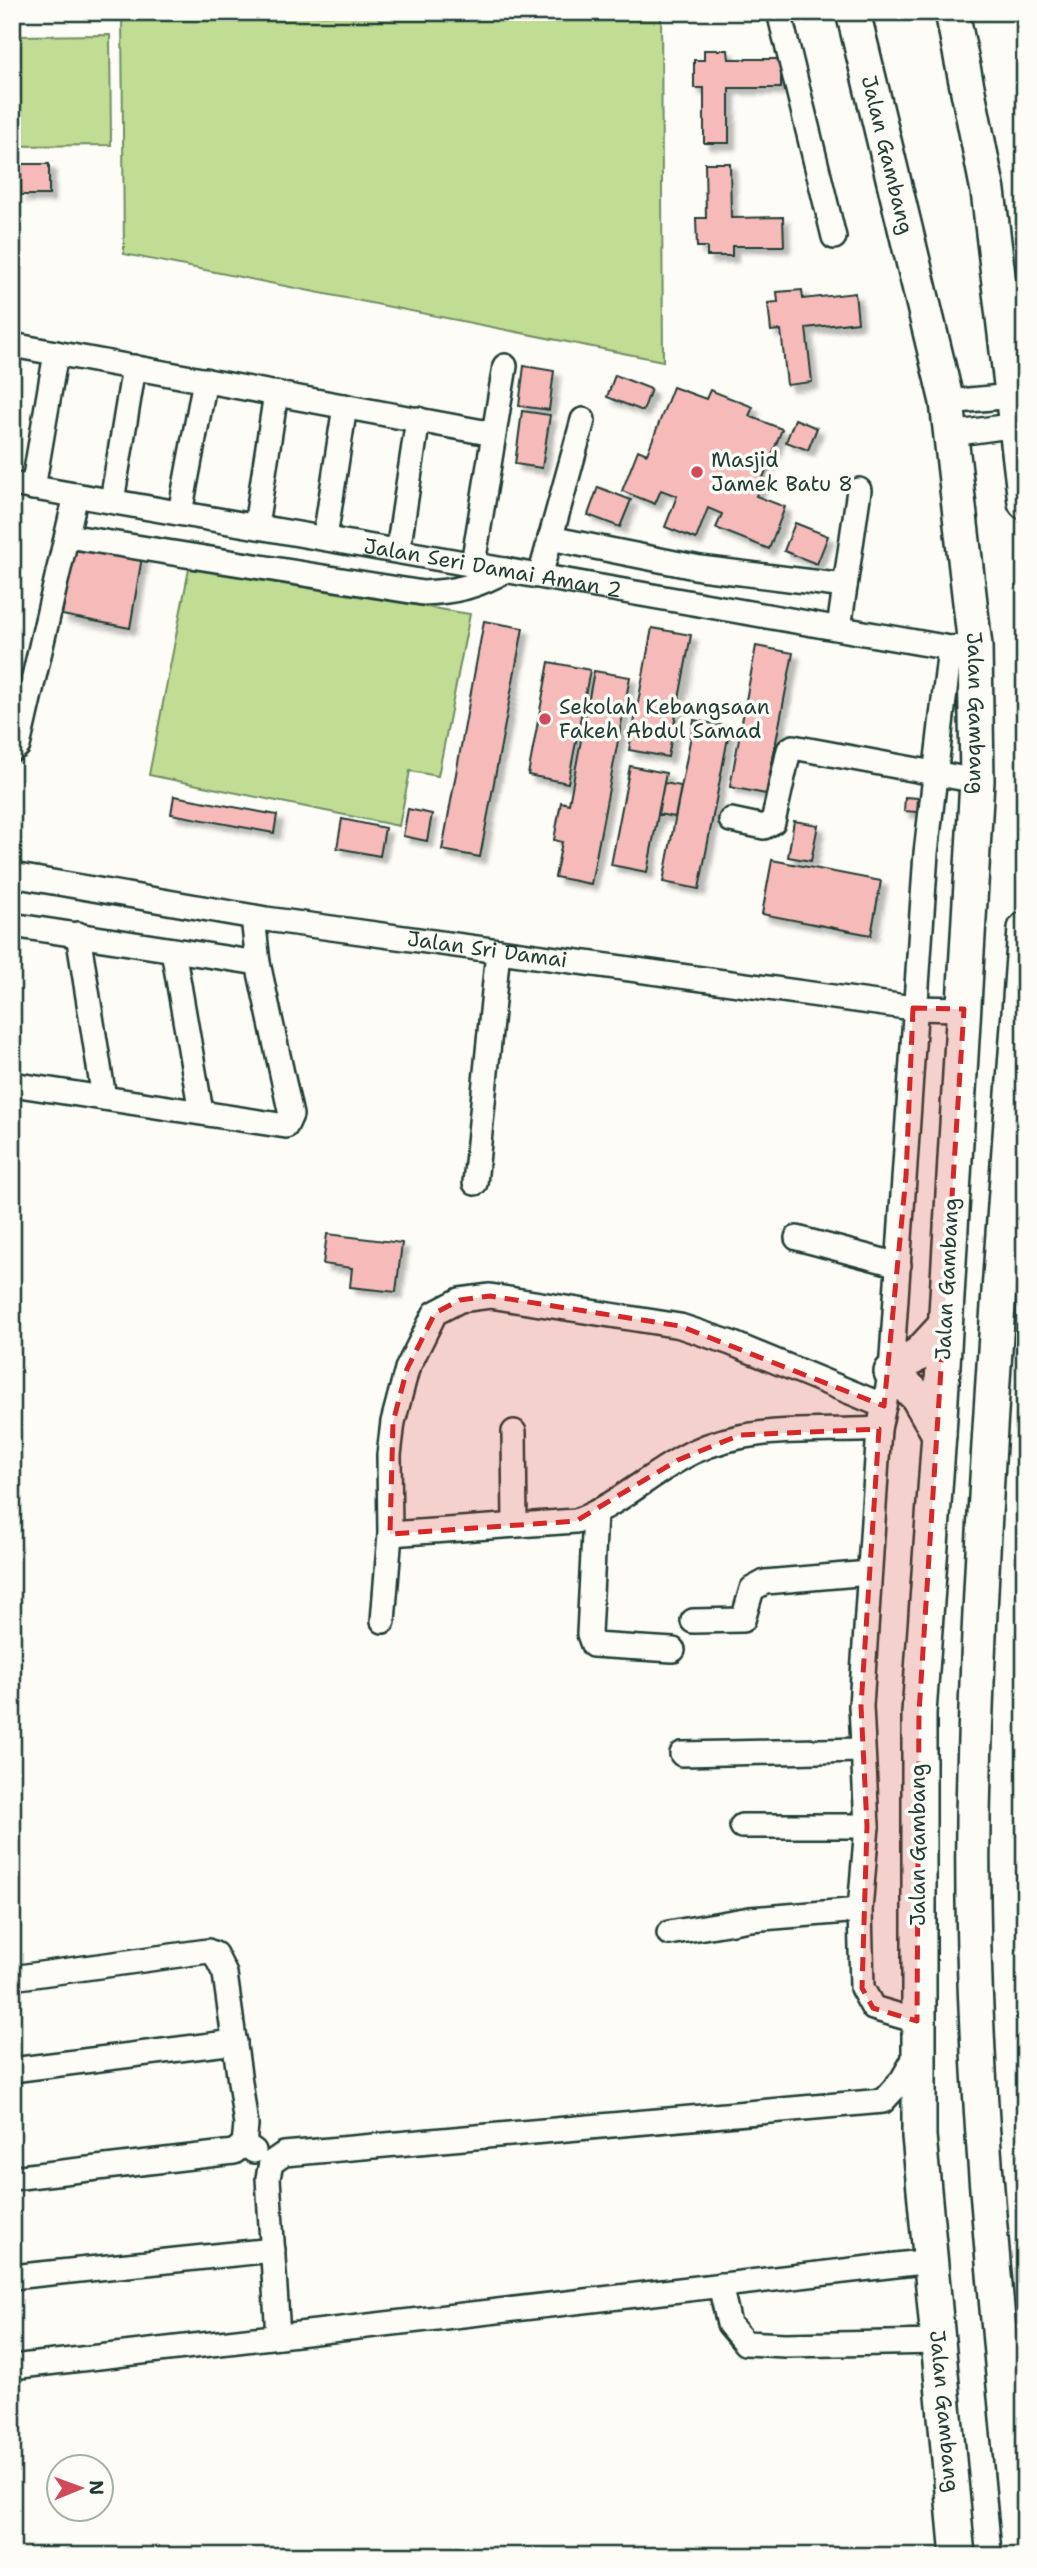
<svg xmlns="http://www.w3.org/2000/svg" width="1037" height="2568" font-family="'Shantell Sans',sans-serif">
  <defs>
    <filter id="shadow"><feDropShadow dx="6" dy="6" stdDeviation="2" flood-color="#0004"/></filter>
  </defs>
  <rect width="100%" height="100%" fill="#fdfcf7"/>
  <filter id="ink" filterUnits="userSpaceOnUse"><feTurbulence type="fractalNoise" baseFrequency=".0143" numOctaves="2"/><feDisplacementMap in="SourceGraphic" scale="14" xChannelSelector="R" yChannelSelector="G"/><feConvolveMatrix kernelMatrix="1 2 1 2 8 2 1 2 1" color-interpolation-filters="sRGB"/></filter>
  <g filter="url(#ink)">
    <!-- green -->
    <path fill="#c1dd94" stroke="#708d64" stroke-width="2" d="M122,12H252V16L351,15V12H661L663,361L124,254Z
      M110,35L111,145L12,146V36Z
      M189,569L470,614L438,776L410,771L399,826L149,775Z"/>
    <!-- building -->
    <path fill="#f6bab8" stroke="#1f3d34" stroke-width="2" filter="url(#shadow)" d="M704,50H728L729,59H781V88H729V143H704V88H694V60H704Z
      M705,163H730L731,218L783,217L784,246H732V256H707V247H697L696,218H706Z
      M21,164H49V195H21Z
      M802,290L803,299L855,293L858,322L806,328L812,382L787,385L781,330L771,331L768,303L778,302L777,292Z
      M524,366L554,371L549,410L519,406Z
      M615,375L651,389L643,411L607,397Z
      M673,387L706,399L710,390L753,407L749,416L782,429L756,496L785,507L769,549L716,528L722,514L708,508L696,539L665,527L677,496L661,490L655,504L622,491L638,450L647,454Z
      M522,411L550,415L542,468L515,464Z
      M795,419L817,428L808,450L786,442Z
      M598,487L631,500L620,527L588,515Z
      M795,523L828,536L817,564L784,551Z
      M74,547L142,557L130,628L62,615Z
      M484,621L523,628L480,857L442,850Z
      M652,628L691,635L668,757L629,750Z
      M756,646L793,653L766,794L730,787Z
      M549,662L590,670L568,783L528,775Z
      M594,671L630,677L591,884L555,877L562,842L554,840L561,802L569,804Z
      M694,720L730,727L699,889L663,882Z
      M630,766L666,773L647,872L611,865Z
      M664,783L681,786L675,817L658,814Z
      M174,796L277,815L274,833L171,814Z
      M905,797L918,798L917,812L904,811Z
      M408,809L432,814L427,841L403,836Z
      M342,819L385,828L380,856L337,848Z
      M794,821L818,825L811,861L788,857Z
      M772,860L881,881L871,935L762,914Z
      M327,1234L402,1243L396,1292L350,1287L352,1268L323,1264Z"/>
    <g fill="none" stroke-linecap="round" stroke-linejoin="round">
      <!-- minor casing -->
      <g stroke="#1f3d34" stroke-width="28">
        <g id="minor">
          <path d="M779,12L834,237"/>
          <path d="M12,345L494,434"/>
          <path d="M947,402L1024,395"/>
          <path d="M951,434L1025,424"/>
          <path id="s1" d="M12,484L950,648L964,647"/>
          <path d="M33,488L56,353"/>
          <path d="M112,501L134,367"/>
          <path d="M180,513L205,380"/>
          <path d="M256,526L276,393"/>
          <path d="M67,536L423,593C455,592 478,586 506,570"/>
          <path d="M325,538L345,406"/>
          <path d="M550,538L700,568L845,586"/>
          <path d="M398,551L418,419"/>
          <path d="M473,564L505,366"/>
          <path d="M540,576L583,420"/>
          <path d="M839,628L859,490"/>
          <path d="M12,750L18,746L76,495"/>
          <path d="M731,820L764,827L773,822L789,750L793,747L977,781"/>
          <path id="s2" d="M12,875L266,919L913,1008L964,1009"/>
          <path d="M12,925L258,963"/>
          <path d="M78,934L104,1098"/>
          <path d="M173,950L201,1112"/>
          <path d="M12,1084L286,1126L291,1115L258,963L253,917"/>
          <path d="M475,1183L498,951"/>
          <path d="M797,1238L899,1265"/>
          <path d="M514,1432L515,1525"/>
          <path d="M595,1514L589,1634L593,1645L673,1650"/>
          <path d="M390,1534L576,1521C619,1505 652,1472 693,1452C752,1424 816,1433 879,1429"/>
          <path d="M383,1621L390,1534L389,1455L393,1422L407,1369L435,1313L460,1300L490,1296L680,1326L731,1343L884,1406"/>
          <path d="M693,1621L743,1620L752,1589L765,1582L869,1573"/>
          <path d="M682,1754L862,1750"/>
          <path d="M742,1826H867"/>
          <path d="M669,1933L750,1919L860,1910"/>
          <path d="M12,1978L208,1951L215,1954L225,1974L246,2125L244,2144"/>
          <path d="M917,2021L873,2008L862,1988L860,1910L867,1826L861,1706L879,1429L891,1372L926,853L950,648"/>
          <path d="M12,2070L235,2042"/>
          <path d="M12,2178L234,2152L244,2144L254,2151"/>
          <path d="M12,2277L273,2250"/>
          <path d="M720,2285L729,2324L745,2343L785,2345L938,2342"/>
          <path d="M278,2336L268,2178L271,2163L284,2154L883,2101L902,2080L917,2054"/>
          <path d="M12,2367L931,2261"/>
        </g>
      </g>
      <!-- highway casing -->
      <g stroke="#1f3d34" stroke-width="38">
        <g id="highway">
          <path id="s3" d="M853,12L947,402L975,646L977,781L939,1434L919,1713V2136L958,2556"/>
          <path d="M952,12L988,191L1025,502"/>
          <path d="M939,1434L917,1396L891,1372L920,1353L944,1327"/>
          <path d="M1020,2556C996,2295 966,2033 974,1771C982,1490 1005,1209 1025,929"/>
        </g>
      </g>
      <!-- minor -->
      <use href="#minor" stroke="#fdfcf7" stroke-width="23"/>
      <!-- highway -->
      <use href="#highway" stroke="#fdfcf7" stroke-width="33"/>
    </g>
  </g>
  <!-- marked area -->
  <path fill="#d62828" fill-opacity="0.2" stroke="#d62828" stroke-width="5" stroke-dasharray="14 9" stroke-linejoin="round" d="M913,1008L964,1009L919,1713L917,2021L873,2008L862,1988L867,1826L861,1706L879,1429L740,1435L678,1460L576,1521L390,1534L393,1422L407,1369L435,1313L460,1300L490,1296L680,1326L884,1406L906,1176Z"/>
  <!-- markers -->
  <g fill="#d1495b" stroke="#fdfcf7" stroke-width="2.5">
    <circle cx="697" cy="472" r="7"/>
    <circle cx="545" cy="719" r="7"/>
  </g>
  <g text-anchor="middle" stroke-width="7" stroke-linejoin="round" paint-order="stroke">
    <!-- street labels -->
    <g font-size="21" fill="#1f3d34" stroke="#fdfcf7">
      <text dy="7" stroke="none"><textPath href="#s3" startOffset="147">Jalan Gambang</textPath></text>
      <text dy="7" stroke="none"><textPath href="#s1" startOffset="488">Jalan Seri Damai Aman 2</textPath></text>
      <text dy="7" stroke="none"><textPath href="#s3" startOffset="714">Jalan Gambang</textPath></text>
      <text dy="7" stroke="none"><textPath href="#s2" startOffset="481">Jalan Sri Damai</textPath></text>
      <text transform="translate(947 1279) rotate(-87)" y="7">Jalan Gambang</text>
      <text transform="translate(918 1845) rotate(-90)" y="7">Jalan Gambang</text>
      <text dy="7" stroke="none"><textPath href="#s3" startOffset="2415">Jalan Gambang</textPath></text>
    </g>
    <!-- poi labels -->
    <g font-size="21" fill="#1f3d34" stroke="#fdfcf7" text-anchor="start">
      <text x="711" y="467">Masjid<tspan x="711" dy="24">Jamek Batu 8</tspan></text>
      <text x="559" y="714">Sekolah Kebangsaan<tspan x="559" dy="24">Fakeh Abdul Samad</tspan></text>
    </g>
  </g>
  <!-- margin -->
  <rect width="1037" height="2568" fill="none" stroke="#fdfcf7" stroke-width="42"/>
  <rect x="21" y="21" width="995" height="2526" fill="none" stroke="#1f3d34" stroke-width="2.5" filter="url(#ink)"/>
  <!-- north arrow -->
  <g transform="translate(80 2488) rotate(89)"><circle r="33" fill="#fdfcf7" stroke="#a4b0a9" stroke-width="2"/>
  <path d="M0-5L12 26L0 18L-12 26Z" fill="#d1495b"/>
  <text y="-10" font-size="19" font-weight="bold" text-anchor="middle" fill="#1f3d34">N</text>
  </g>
</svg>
